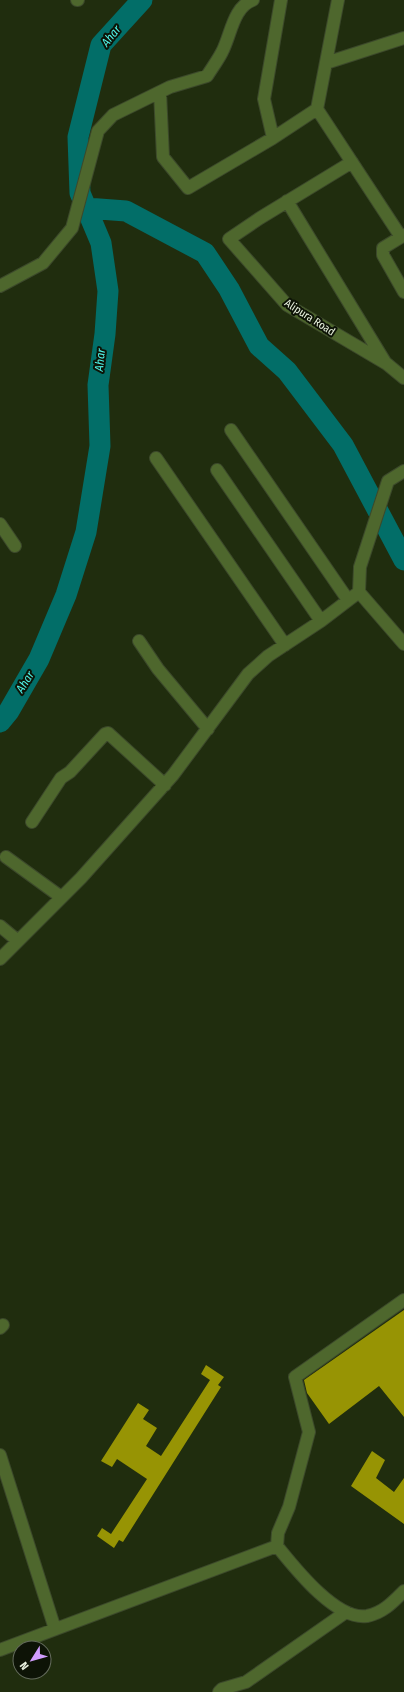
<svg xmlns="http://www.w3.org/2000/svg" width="404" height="1692" font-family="'Fira Sans Condensed',sans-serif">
  <rect width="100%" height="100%" fill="#202d0e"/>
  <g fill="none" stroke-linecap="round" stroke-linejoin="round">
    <!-- river -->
    <path stroke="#026e68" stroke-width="21" d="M86,208L126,211L205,253L229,289L259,346L287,371L343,445L404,560
      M0,722L9,711L39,659L66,595L86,532L100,446L98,385L105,334L108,291L101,243L80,193L78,137L101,45L142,0"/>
  </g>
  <!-- building -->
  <path fill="#979404" d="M404,1310V1417L379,1386L329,1424L307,1393L304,1380Z
    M206,1365L224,1377L218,1385L221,1387L123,1542L119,1540L114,1548L97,1536L102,1528L111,1534L147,1479L117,1459L112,1467L101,1461L138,1403L149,1410L143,1419L157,1428L146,1446L161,1456L210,1380L201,1374Z
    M372,1451L385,1460L376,1478L394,1492L404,1478V1524L351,1486Z"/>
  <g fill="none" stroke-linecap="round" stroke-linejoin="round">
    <!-- minor casing -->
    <g stroke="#3c492b" stroke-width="14">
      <path id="minor" d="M77,0H78
        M281,0L264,99L273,138L317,109
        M338,0L317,109L401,237L404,235
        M326,63L404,38
        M160,92L163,157L188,188L273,138
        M352,162L260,218L229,239L287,305L387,364L404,378
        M287,201L385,362
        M401,237L383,248V255L404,292
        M0,286L43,263L72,228L98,131L113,115L170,87L207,76C212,68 218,60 222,52C231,35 233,7 253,0
        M231,430L348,600
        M156,458L285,645
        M217,470L321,621
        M0,524L15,546
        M359,592L360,567L388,481L404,471
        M139,641L158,669L208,729
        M32,822L61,778L70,772L105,734L108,733L165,785
        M6,857L61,897
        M0,926L18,941
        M0,959L81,878L173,775L248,674L268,656L321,621L359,592L404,644
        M404,1300L295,1377L309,1432L289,1507L278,1533L277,1546C294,1567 336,1621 367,1616C383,1613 393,1602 404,1591
        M0,1328L3,1325
        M0,1455L55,1629
        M0,1650L277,1546
        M219,1692L222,1689L246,1682L346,1612"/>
    </g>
    <!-- minor -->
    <use href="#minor" stroke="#4e672d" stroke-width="12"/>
  </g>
  <g text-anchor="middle" stroke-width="4" stroke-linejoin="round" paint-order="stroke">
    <!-- street labels -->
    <g font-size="11" fill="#e9f2df" stroke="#0d1306">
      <text transform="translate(310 317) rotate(33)" y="4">Alipura Road</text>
    </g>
    <!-- water labels -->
    <g font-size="12" font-style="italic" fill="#50f6eb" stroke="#0d1306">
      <text transform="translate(111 36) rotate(-51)" y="4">Ahar</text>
      <text transform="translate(100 360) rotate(-84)" y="4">Ahar</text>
      <text transform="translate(25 682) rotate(-58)" y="4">Ahar</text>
    </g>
  </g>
  <!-- north arrow -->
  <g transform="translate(32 1660) rotate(233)"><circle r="19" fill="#0d1306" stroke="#656c5d"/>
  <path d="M0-3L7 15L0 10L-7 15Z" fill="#d19dfe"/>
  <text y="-6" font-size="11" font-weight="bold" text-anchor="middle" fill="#e9f2df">N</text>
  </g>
</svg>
